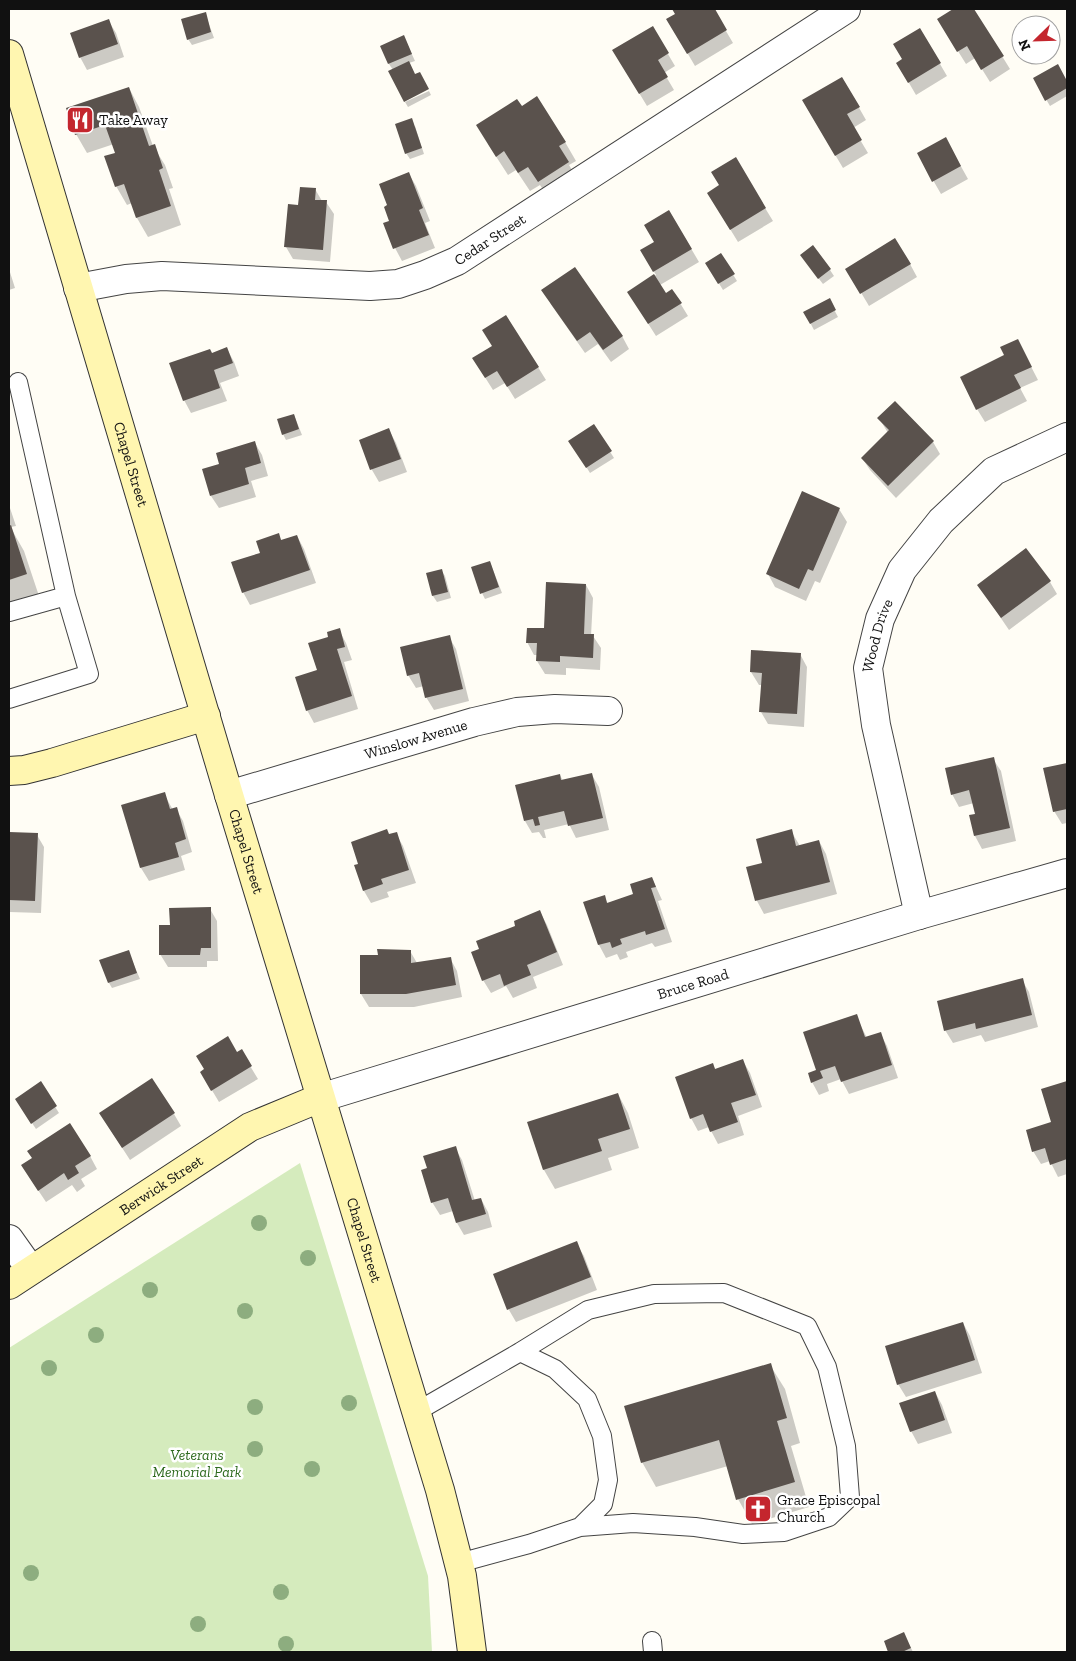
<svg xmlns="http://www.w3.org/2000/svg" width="1076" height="1661" font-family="'Zilla Slab',serif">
  <rect width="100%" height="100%" fill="#fffdf5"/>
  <!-- green -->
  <path fill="#d5ebbd" d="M300,1163L428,1576L432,1652H9V1348Z"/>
  <!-- shadow -->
  <path fill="#0003" d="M673,9H713L733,43L695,66L668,20L676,15Z
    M955,9H973L1010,69L990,82L975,58L966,64L938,19Z
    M205,13L214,38L192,45L188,39Z
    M108,20L116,33L124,57L87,70L80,57Z
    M652,27L675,66L664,73L674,90L647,106L621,63Z
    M404,37L415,61L409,63L415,75L427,88L393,70L389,64L381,46Z
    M904,60L940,64L947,76L916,95L898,64Z
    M1058,66L1067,83V96L1050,106L1034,79Z
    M842,78L866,120L853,128L868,153L843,168L803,101Z
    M129,88L139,107L153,146L165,165L173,188L169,189L181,225L148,237L137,218L132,203L127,205L116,186L117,153L114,144L87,153L76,134Z
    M429,91L431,95L408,107L405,102Z
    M522,107L565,142L576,161L569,165L579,182L550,200L540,185L530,191L516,170L508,175L488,144Z
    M415,126L424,154L410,159L406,153Z
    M953,152L968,179L941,194L918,154Z
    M735,159L773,221L738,242L716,206L721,186Z
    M409,174L416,186L430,221L425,223L435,248L402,261L395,248L385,224L390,221L389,206Z
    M315,189L322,201L326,202L334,214L330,262L293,259L286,247L300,207Z
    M669,211L699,262L660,285L666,295L680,303L688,316L656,336L628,292L656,275L642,251L655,242Z
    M721,255L737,281L723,290L707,264Z
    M805,261L830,270L834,276L823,284Z
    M910,264L917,277L869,306L847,269Z
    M9,269L15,288L9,290Z
    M829,300L838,317L814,330L805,313Z
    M550,303L622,336L629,349L611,362L598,344L585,353Z
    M506,316L546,380L515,399L505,383L493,390L481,371Z
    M227,349L234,362L239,376L220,383L227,401L191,413L184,400Z
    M1024,353L1038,380L1020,388L1027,401L985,422L977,409Z
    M294,415L302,435L286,440L283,434Z
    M879,418L933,442L940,454L896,498L870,470L862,458L888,433Z
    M594,426L614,458L590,473L574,447Z
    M389,430L396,443L407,472L379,482L372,470L361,441Z
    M255,443L262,455L268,476L251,481L256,497L219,508L211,496Z
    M9,505L16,526L11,527L12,530L24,551L40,599L9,609Z
    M839,509L847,522L820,583L815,581L806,601L775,587L768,574Z
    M278,535L282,541L297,536L304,549L316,583L250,605L243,592L262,553Z
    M490,562L502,593L485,599L482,593Z
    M441,570L445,576L451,598L437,602L433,596L428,574Z
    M1050,582L1057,594L1009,630L979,586Z
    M586,585L593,598L591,636H593L601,648L600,670L566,668V675L545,674L537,661L538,655H534L527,642L545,630Z
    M339,630L346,643L352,660L344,662L358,709L314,723L307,710L330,637Z
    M449,637L456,649L469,701L434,710L426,697L424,686L416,688L408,675Z
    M800,654L807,667L804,727L768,724L761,712L762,685H759L751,672Z
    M993,759L1001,771L1016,841L982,849L975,836L970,816L976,814L974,803L959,807L952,794Z
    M1067,764V823L1062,824L1054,811L1045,769Z
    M560,775L563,781L592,775L599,787L609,830L576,838L569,824L544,830L546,838H543L539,832L532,833L525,821Z
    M164,794L173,810L176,809L183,821L192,852L181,856L185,870L149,881L141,868L123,806Z
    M791,831L800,846L819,841L826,854L837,894L764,914L757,901L748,868L764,864Z
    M9,833L37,835L44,847L41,913L9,912Z
    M396,834L403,846L416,883L387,892L389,897L371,903L364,891L355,866L359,865L390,836Z
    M652,878L662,900L658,901L672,942L655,947L652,943L626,952L628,957L620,960L617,954L606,958L599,945L585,902L604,896L608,904L635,894Z
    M210,909L217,921L218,961H207V967H168L160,954L171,926Z
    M540,912L547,925L563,965L533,977L537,988L513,998L506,986L491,993L483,980L517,926Z
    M128,951L140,979L112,988L109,983Z
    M410,951L417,963L450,958L457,971L462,997L414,1007H369L361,994V957L379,956Z
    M1022,980L1029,992L1038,1027L985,1042L981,1035L953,1043L945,1030Z
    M856,1016L867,1038L880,1033L887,1046L898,1078L849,1094L841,1079L827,1084L829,1091L819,1095L812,1082L817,1071Z
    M241,1051L258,1079L219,1102L201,1072Z
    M743,1061L750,1073L762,1107L738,1116L744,1135L718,1144L709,1127L698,1131L691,1118L712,1064L716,1070Z
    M1067,1082V1174L1058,1177L1050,1161L1041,1164L1033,1151L1052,1123L1043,1090Z
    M40,1083L59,1113L36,1129L20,1105Z
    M618,1094L628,1113L639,1148L608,1158L612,1170L555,1189L544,1170L529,1123Z
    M174,1114L181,1126L130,1160L108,1126Z
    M455,1148L462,1160L475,1201L481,1199L488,1212L492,1227L464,1235L457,1223L453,1211L440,1215L432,1202L429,1168Z
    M90,1156L97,1169L81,1179L85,1186L77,1192L72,1185L46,1202L30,1178Z
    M576,1243L584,1256L597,1290L516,1322L509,1310L495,1275Z
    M963,1323L970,1336L982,1373L906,1397L898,1384Z
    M770,1365L785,1389L800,1443L791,1446L809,1507L752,1524L738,1499L728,1466L656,1487L642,1462Z
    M935,1392L942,1405L952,1433L918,1444L911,1431Z
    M907,1640L913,1652H890L885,1642Z"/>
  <!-- building -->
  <path fill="#5a524d" d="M672,9H715L727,30L687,54L666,19L675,14Z
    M953,9H974L1004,56L981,70L967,46L957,52L937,19Z
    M206,12L211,32L187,40L181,19Z
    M109,19L118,44L79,58L70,33Z
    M653,26L669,53L658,60L668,77L639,94L612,50Z
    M920,28L941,63L908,83L896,63L902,59L893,44Z
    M404,35L412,54L388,64L380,46Z
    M409,61L415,74L420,72L429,89L404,102L388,71Z
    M1058,64L1067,81V88L1045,101L1033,78Z
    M842,77L860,107L847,114L862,140L835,156L802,100Z
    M129,87L149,146L155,144L163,168L159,170L171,206L136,218L124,184L115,187L104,156L115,153L105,125L75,135L66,108Z
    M537,96L566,142L559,146L569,162L538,182L528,167L518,173L504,151L496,157L476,125L517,99L522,106Z
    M412,118L422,148L405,154L395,124Z
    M946,137L961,166L932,182L917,153Z
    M736,157L766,208L730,230L707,193L719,185L711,172Z
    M409,172L423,208L419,210L429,235L393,249L383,223L389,221L384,207L387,205L379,184Z
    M300,187L316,188L315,200H327L323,250L284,247L288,204L298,205Z
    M669,210L692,249L653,272L640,250L654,242L644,225Z
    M895,238L911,264L860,294L845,269Z
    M813,245L831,269L818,279L800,255Z
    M721,253L735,274L718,284L705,263Z
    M575,267L623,336L603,350L590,332L577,341L541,290Z
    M654,274L666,293L672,289L682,303L648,324L627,292Z
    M830,298L836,310L810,324L803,312Z
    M506,315L539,367L507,387L497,371L485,378L472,358L492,346L482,330Z
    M1018,339L1032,367L1014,375L1021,388L976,410L960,377L1004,355L1000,347Z
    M227,347L233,363L214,370L220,388L183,401L169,363L210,349L212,353Z
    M895,401L934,441L888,486L861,458L889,430L877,418Z
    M294,414L299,429L282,435L277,419Z
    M594,424L612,451L586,468L568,441Z
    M389,428L401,459L370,470L359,440Z
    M255,441L261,463L245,468L249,484L210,496L202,469L219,464L216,453Z
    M802,491L840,508L813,571L808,569L799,589L766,574Z
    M11,525L27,574L9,580V526Z
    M279,533L281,540L297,535L310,570L242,593L231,562L260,553L256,541Z
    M1026,548L1051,581L1001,618L977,585Z
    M490,561L499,587L480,594L471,567Z
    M442,569L448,592L432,596L426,573Z
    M546,582L586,584L584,634H594L593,658L560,656V662L536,661L537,643H526L527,628H544Z
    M340,628L345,647L337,649L352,696L306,711L295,677L317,670L308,643L328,637L327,632Z
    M450,635L463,689L425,698L419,673L407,676L400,647Z
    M751,650L801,653L797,714L759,712L762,673L750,672Z
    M994,757L1010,828L974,836L969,815L975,814L969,790L951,795L945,768Z
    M1067,763V809L1053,812L1043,768Z
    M592,773L603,818L568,826L564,811L538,817L540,825L535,826L533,819L524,821L515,785L560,774L561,780Z
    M165,792L170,809L177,807L186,839L175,843L179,857L140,868L121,805Z
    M387,829L389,834L397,832L409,870L381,879L383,884L363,891L354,865L358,864L351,842Z
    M792,829L796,846L819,840L830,882L755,901L746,867L762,863L756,839Z
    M9,832L38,833L35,901L9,900Z
    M652,877L656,887L651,888L665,929L646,935L645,931L620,939L622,944L612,948L610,942L598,945L583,902L605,895L607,903L633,894L630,884Z
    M211,907V948H201L200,955H159V925H170L169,908Z
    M540,910L557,952L527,965L531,975L504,986L500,974L482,981L471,952L479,949L476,941L515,926L514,921Z
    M377,949L411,950V963L451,957L456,985L406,994H360V955H378Z
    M129,950L137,973L108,983L99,960Z
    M1023,978L1032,1015L976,1029L975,1023L944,1031L937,1001Z
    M857,1014L865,1037L881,1032L892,1065L841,1082L835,1066L820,1071L823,1078L811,1083L808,1073L816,1070L803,1032Z
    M228,1036L237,1052L242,1049L252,1066L211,1091L200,1072L204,1069L196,1056Z
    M743,1059L756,1095L731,1103L738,1122L710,1132L703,1114L690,1119L675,1077L713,1063L715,1069Z
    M152,1078L175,1113L122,1148L99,1113Z
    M41,1081L57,1106L31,1124L15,1099Z
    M1067,1081V1159L1050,1165L1045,1148L1032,1152L1026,1130L1051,1122L1041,1089Z
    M618,1093L630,1129L598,1139L602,1151L543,1170L527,1122Z
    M70,1123L91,1156L75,1166L79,1173L68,1180L64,1173L38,1191L21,1165L32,1158L27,1151Z
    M456,1146L472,1200L481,1198L486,1214L456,1223L448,1198L431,1203L421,1170L427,1168L423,1156Z
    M577,1241L591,1277L507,1310L493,1274Z
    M963,1322L975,1360L897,1385L885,1346Z
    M771,1363L787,1418L777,1421L795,1482L736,1500L719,1440L641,1463L624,1406Z
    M935,1391L945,1420L910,1432L899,1403Z
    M904,1632L911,1648L902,1652H888L884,1641Z"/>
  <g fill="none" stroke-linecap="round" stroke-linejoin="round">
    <!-- lane casing -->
    <g stroke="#444" stroke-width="20">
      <path id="lane" d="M9,612L66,596L18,382
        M9,699L89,674L66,596
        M520,1352L555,1369L587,1399L602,1436L608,1480L603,1504L580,1527
        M416,1412L520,1352L588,1310L654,1294L724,1293L807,1326L827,1367L846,1446L850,1497L829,1517L784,1532L743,1534L695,1527L633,1523L580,1527L529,1544L459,1563
        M652,1641L653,1652"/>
    </g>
    <!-- street casing -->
    <g stroke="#444" stroke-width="30">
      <g id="street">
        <path id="s1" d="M78,288L126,279L162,276L370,286L398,284L425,275L457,261L846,9"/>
        <path id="s2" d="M229,795L474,722L517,712L555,709L608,711"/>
        <path id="s3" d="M919,915L876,725L868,668L880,619L902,570L941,521L994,471L1067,437"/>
        <path id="s4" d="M320,1098L919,915L1067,873"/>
        <path d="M9,1239L31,1270"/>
      </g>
    </g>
    <!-- secondary casing -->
    <g stroke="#333" stroke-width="30">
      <g id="secondary">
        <path id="s5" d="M9,54L229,795L440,1490L462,1576L472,1652"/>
        <path d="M9,771L24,770L52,763L206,716"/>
        <path id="s6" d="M9,1285L250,1127L320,1098"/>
      </g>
    </g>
    <!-- lane -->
    <use href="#lane" stroke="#fff" stroke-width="18"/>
    <!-- street -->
    <use href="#street" stroke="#fff" stroke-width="28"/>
    <!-- secondary -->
    <use href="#secondary" stroke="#fff6b0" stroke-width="28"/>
  </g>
  <!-- trees -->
  <g fill="#8dad7f">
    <circle cx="259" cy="1223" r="8"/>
    <circle cx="308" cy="1258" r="8"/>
    <circle cx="150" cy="1290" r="8"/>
    <circle cx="245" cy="1311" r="8"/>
    <circle cx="96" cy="1335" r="8"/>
    <circle cx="49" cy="1368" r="8"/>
    <circle cx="349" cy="1403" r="8"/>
    <circle cx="255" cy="1407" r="8"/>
    <circle cx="255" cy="1449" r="8"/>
    <circle cx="312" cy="1469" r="8"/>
    <circle cx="31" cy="1573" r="8"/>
    <circle cx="281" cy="1592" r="8"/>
    <circle cx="198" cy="1624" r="8"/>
    <circle cx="286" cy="1644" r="8"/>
  </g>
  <!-- icons -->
  <defs>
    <g id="restaurant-square" transform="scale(1.4375)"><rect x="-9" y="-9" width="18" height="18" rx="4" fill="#c4262e" stroke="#fff"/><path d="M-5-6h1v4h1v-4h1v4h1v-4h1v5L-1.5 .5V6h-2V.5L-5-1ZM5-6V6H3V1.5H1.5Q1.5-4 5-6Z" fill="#fff"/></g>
    <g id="church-square" transform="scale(1.4375)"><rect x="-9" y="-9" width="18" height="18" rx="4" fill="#c4262e" stroke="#fff"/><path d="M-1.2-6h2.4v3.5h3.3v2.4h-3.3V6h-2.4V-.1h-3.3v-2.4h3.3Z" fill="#fff"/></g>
  </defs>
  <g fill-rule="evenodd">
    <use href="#restaurant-square" x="80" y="120"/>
    <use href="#church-square" x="758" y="1509"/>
  </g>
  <g text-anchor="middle" stroke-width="5" stroke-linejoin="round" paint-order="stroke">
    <!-- poi labels -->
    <g font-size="15" fill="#111" stroke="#fff" text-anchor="start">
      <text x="99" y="125">Take Away</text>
      <text x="777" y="1505">Grace Episcopal<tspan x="777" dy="17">Church</tspan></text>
    </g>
    <!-- street labels -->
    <g font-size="15" fill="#111" stroke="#fff">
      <text dy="5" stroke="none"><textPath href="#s1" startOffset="424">Cedar Street</textPath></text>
      <text dy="5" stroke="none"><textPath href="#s5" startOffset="428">Chapel Street</textPath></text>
      <text dy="5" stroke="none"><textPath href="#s3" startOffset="286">Wood Drive</textPath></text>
      <text dy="5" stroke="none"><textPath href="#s2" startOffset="195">Winslow Avenue</textPath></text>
      <text dy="5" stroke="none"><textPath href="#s5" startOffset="832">Chapel Street</textPath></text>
      <text dy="5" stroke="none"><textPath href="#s4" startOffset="390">Bruce Road</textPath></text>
      <text dy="5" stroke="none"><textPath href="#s6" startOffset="182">Berwick Street</textPath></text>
      <text dy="5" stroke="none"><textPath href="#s5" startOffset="1238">Chapel Street</textPath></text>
    </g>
    <!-- park labels -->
    <g font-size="15" font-style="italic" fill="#2f6b1f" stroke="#fff">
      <text x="197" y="1460">Veterans<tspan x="197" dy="17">Memorial Park</tspan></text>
    </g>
  </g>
  <!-- border -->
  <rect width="1076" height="1661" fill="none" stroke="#111111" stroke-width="20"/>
  <!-- north arrow -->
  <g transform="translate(1036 40) rotate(247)"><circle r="24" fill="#ffffff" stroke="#a0a0a0"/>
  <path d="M0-4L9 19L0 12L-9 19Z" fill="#c4262e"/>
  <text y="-8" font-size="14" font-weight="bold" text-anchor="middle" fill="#111111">N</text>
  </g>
</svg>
